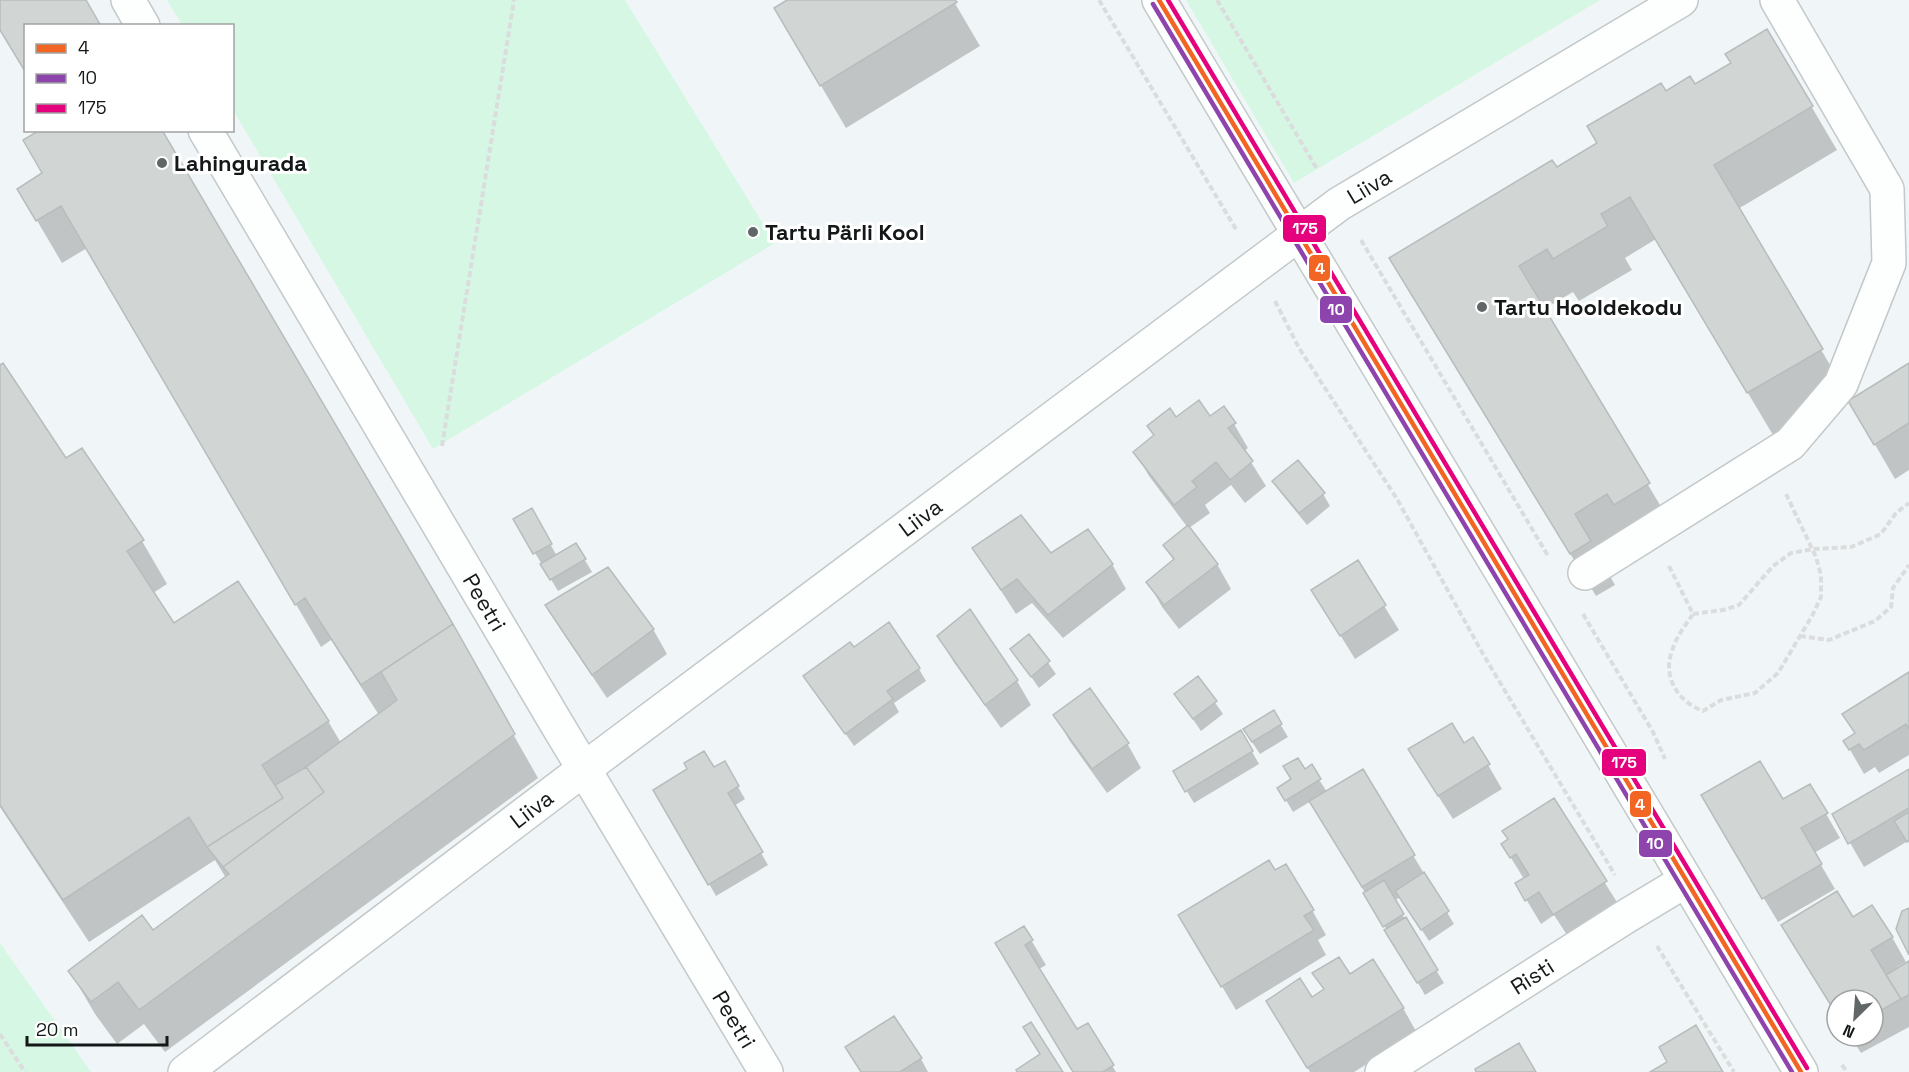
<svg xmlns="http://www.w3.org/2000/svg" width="1909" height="1072" font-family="'Space Grotesk',sans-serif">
  <rect width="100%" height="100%" fill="#f0f6f7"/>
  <!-- green -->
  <path fill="#d6f7e3" d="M167,0H625L775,243L433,449L233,110L232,26L182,25Z
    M1186,0H1600L1294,183Z
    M0,943L91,1072H0Z"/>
  <!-- shadow -->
  <path fill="#0003" d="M790,0H953L980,46L846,128L801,52Z
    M1767,31L1837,150L1738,209L1846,392L1773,435L1656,239L1625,258L1632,270L1579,301L1573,292L1544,309L1673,527L1599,557L1615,585L1596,596L1416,302L1556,169L1599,143L1665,93L1694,86L1733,64Z
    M44,174L451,625L538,778L165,1052L144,1024L117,1044L95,1014L70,971L152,932L226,878L215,860L89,942L0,807V367L65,460L142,541L167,584L153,593L174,625L328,721L341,743L379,715L331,640L321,647L87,248L62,263L19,190Z
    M1909,365V470L1895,479L1870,436Z
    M1210,418L1234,424L1248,448L1244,451L1266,486L1245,503L1231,485L1205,505L1210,513L1189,528L1217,564L1231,589L1179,629L1162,607L1148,582L1174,561L1165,545L1188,528L1149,476L1135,452L1154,436L1149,427L1176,419Z
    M1274,481L1323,494L1330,506L1307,525L1281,493Z
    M531,510L557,556L576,545L592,572L558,591L515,520Z
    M974,549L1050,555L1112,564L1126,589L1063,638L1032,603L1016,614Z
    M1357,562L1399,630L1355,659L1313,591Z
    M547,606L653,629L667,654L607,698L561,630Z
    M970,612L1017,681L1031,705L1001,728L953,661L939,636Z
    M1029,636L1056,674L1039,688L1012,650Z
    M854,649L919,669L926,681L894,703L899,712L854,746L805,676Z
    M1909,674V755L1879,773L1875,767L1864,774L1845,741L1856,734Z
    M1198,678L1223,714L1201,731L1176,695Z
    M1273,712L1288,737L1260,754L1252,742Z
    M1055,715L1127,743L1141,768L1107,793L1069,740Z
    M1241,732L1259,764L1194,803L1175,772Z
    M1473,739L1502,789L1453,819L1424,774Z
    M724,763L745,799L734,806L768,865L716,896L655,790L713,769Z
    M1311,767L1327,792L1363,771L1454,924L1429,941L1400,897L1394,901L1444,983L1425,995L1311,801L1293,812L1286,800L1304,771Z
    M1909,771V843L1908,841L1864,867L1834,815Z
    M1810,786L1840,838L1814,853L1835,889L1778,922L1703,796L1782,801Z
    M1553,800L1620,907L1569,938L1554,915L1541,924L1517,884L1524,879L1503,845Z
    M1274,872L1312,910L1326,935L1318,940L1326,955L1236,1010L1180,916Z
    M1853,919L1892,937L1906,962L1897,967L1899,969L1909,963V1027L1861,1053L1850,1036H1873V1000H1837V1014L1797,950Z
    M1024,928L1046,965L1039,969L1077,1031L1087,1025L1116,1072H1074L1011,968Z
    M1314,973L1349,976L1403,1008L1417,1033L1354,1072H1310L1282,1025L1312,999L1324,990Z
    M921,1059L928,1072H862Z"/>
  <!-- building -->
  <path fill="#d1d6d5" stroke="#b7bcbc" stroke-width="1.5" d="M0,0H86L101,26H26V73L0,30Z
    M787,0H955L957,2L820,86L774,8Z
    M1767,29L1813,106L1714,165L1823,349L1747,393L1630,197L1601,214L1608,226L1553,259L1547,249L1519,266L1650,483L1614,505L1607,494L1575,514L1591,541L1570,554L1389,258L1552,160L1557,167L1597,143L1587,126L1661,83L1666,91L1690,76L1695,84L1731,63L1725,54Z
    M40,130H162L453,624L361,685L305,598L295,605L61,206L36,221L17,189L42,173L23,140Z
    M3,363L66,458L82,448L144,540L127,551L174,623L238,581L329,721L262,765L283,798L207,847L189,817L63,900L0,805V365Z
    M1909,363V423L1874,445L1848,401Z
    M1199,400L1210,416L1224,406L1236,423L1228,428L1253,461L1230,480L1216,462L1192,481L1197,487L1174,505L1133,452L1154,435L1147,426L1170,408L1176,417Z
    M1298,460L1325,493L1299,513L1272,481Z
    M532,508L552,544L533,554L513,519Z
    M1021,515L1051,553L1088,529L1113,564L1048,615L1017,579L1001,590L972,548Z
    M1188,525L1218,564L1164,605L1146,582L1174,559L1163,545Z
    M576,543L586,559L550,580L540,564Z
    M1358,560L1386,605L1340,636L1311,590Z
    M608,567L654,629L592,675L545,605Z
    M970,609L1018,680L985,705L937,636Z
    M889,622L920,668L887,691L893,699L845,734L803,676L850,642L854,647Z
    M453,624L515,734L139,1010L118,982L91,1002L68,971L142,915L153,930L229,874L223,867L324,792L306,767L397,700L381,672Z
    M1029,634L1050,661L1031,677L1010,649Z
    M1909,672V729L1906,724L1864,750L1859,744L1849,750L1843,741L1855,733L1842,714Z
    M1198,676L1217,701L1193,719L1174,694Z
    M1090,688L1129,743L1092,769L1053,715Z
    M1274,710L1282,724L1252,742L1243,729Z
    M1452,723L1464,743L1473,737L1490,764L1438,796L1408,749Z
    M1241,730L1253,751L1185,792L1173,771Z
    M704,751L714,767L725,761L739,786L728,793L763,852L708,885L653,790L687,769L684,763Z
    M1298,758L1305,769L1312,764L1321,779L1285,801L1277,788L1291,779L1283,766Z
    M1760,761L1783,799L1810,784L1828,813L1801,828L1822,864L1762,899L1701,795Z
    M306,767L324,792L223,867L207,847L283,798L275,785Z
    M1363,769L1415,855L1362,887L1309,801Z
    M1909,769V808L1848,844L1832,814Z
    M1554,798L1607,881L1553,915L1539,892L1525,901L1515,883L1529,875L1516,854L1510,858L1501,844L1508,839L1502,831Z
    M1909,812V840L1907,842L1894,821Z
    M1269,860L1275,870L1286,864L1314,910L1304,916L1314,930L1221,987L1178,915Z
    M1424,872L1449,911L1421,930L1395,891Z
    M1384,880L1404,914L1383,927L1363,893Z
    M1837,891L1853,917L1872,905L1893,937L1871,950L1901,999L1873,1015V1000H1837V1015L1781,925Z
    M1909,908V955L1896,929L1902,911Z
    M1406,917L1438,970L1417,983L1384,930Z
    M1024,926L1033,940L1025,945L1077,1029L1088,1023L1114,1065L1103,1072H1073L995,943Z
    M1339,957L1350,974L1373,959L1404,1008L1307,1068L1266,1001L1300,978L1312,997L1324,989L1312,973Z
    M1909,961V995L1901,999L1886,975Z
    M894,1016L922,1058L900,1072H861L845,1047Z
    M1031,1022L1063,1072H1017L1016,1070L1040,1054L1023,1027Z
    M1696,1025L1723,1072H1650L1667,1062L1659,1047Z
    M1519,1043L1536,1072H1476L1475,1069Z"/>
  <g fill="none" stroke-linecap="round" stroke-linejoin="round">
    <!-- minor casing -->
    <g stroke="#c3c8c9" stroke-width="36">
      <g id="minor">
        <path d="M128,0L143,26"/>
        <path id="s1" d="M205,130L558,726L766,1072"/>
        <path d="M1585,573L1790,444L1841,384L1889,263L1887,189L1777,0"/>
        <path id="s2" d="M185,1072L584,769L1339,204L1681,0"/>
        <path id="s3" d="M1382,1072L1625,917L1685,881"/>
      </g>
    </g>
    <!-- highway casing -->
    <g stroke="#c3c8c9" stroke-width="36">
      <path id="highway" d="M1159,0L1801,1072"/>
    </g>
    <!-- path -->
    <path stroke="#dbdcdd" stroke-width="4" stroke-dasharray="6 3" stroke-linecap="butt" d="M1099,0L1237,231
      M1217,0L1317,169
      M1361,240L1548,556
      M1275,301L1299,348L1397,499L1483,654L1615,875
      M442,446L514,0
      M1669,566L1693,614C1685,626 1676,637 1672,651C1662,678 1679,702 1703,711L1721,700L1755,693L1778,673L1812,616L1821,597V575L1816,557L1786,494
      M1583,614L1653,732L1665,759
      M1693,614L1723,610L1739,605L1773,566L1791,553L1813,549L1851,547L1881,534L1896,513L1909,503
      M1800,636L1829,640L1875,621L1891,607L1893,588L1909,565
      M1657,946L1734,1072
      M0,1034L25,1072
      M1842,1065L1847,1072"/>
    <!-- minor -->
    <use href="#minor" stroke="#fdfefe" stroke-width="33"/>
    <!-- highway -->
    <use href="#highway" stroke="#fdfefe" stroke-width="33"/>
    <!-- bus-1 casing -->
    <g stroke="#fff" stroke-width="9">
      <path id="bus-1" d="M1159,0L1801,1072"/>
    </g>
    <!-- bus-2 casing -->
    <g stroke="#fff" stroke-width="9">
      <path id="bus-2" d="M1153,4L1792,1072"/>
    </g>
    <!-- bus-3 casing -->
    <g stroke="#fff" stroke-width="9">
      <path id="bus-3" d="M1168,0L1807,1068"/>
    </g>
    <!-- bus-1 -->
    <use href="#bus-1" stroke="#f26522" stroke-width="4.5"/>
    <!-- bus-2 -->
    <use href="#bus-2" stroke="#8e44ad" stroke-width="4.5"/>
    <!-- bus-3 -->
    <use href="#bus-3" stroke="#e5007d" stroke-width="4.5"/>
  </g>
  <!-- markers -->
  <g fill="#616666" stroke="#fff" stroke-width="2">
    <circle cx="162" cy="163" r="6"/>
    <circle cx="753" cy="232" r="6"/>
    <circle cx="1482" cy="307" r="6"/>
  </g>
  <g text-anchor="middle" stroke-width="6" stroke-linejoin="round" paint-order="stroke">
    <!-- poi labels -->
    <g font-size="22" font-weight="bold" fill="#141818" stroke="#fff" text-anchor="start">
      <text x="174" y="171">Lahingurada</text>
      <text x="765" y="240">Tartu Pärli Kool</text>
      <text x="1494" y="315">Tartu Hooldekodu</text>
    </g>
    <!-- street labels -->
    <g font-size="22" fill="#141818" stroke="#fff">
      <text dy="8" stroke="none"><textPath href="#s2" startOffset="1479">Liiva</textPath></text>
      <text dy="8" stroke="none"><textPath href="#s2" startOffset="921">Liiva</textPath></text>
      <text dy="8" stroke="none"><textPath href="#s1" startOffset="549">Peetri</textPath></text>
      <text dy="8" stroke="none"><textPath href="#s2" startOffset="435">Liiva</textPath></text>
      <text dy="8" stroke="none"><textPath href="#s3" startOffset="178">Risti</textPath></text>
      <text dy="8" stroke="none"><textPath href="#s1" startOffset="1035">Peetri</textPath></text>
    </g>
  </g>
  <g stroke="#fff" stroke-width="2">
    <rect x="1282" y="214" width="45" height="29" rx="6" fill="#e5007d"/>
    <rect x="1308" y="254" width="23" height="28" rx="6" fill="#f26522"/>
    <rect x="1319" y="295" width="34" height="29" rx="6" fill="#8e44ad"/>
    <rect x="1601" y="748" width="46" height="29" rx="6" fill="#e5007d"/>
    <rect x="1629" y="790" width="23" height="28" rx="6" fill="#f26522"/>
    <rect x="1638" y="829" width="35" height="29" rx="6" fill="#8e44ad"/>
  </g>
  <g font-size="16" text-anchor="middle" font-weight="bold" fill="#fff">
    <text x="1305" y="234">175</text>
    <text x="1320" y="274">4</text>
    <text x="1336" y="315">10</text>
    <text x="1624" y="768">175</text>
    <text x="1640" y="810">4</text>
    <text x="1655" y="849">10</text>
  </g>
  <!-- legend -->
  <rect x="24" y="24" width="210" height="108" fill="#ffffff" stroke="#a1a3a3" stroke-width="1.5"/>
  <rect x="36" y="44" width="30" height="9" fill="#f26522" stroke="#a1a3a3" stroke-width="1.5"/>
  <text x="78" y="54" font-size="18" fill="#141818">4</text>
  <rect x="36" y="74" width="30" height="9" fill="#8e44ad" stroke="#a1a3a3" stroke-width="1.5"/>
  <text x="78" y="84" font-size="18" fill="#141818">10</text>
  <rect x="36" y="104" width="30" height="9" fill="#e5007d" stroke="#a1a3a3" stroke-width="1.5"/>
  <text x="78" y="114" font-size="18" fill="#141818">175</text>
  <!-- north arrow -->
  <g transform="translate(1855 1018) rotate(205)"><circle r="28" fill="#ffffff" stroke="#a1a3a3" stroke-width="1.5"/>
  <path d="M0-4.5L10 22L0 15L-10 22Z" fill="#616666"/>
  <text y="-9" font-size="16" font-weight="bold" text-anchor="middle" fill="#141818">N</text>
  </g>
  <!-- scale -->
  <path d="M27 1036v9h140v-9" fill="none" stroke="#141818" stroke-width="3"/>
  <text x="36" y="1036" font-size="18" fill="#141818" stroke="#ffffff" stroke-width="4.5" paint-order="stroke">20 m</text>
</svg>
